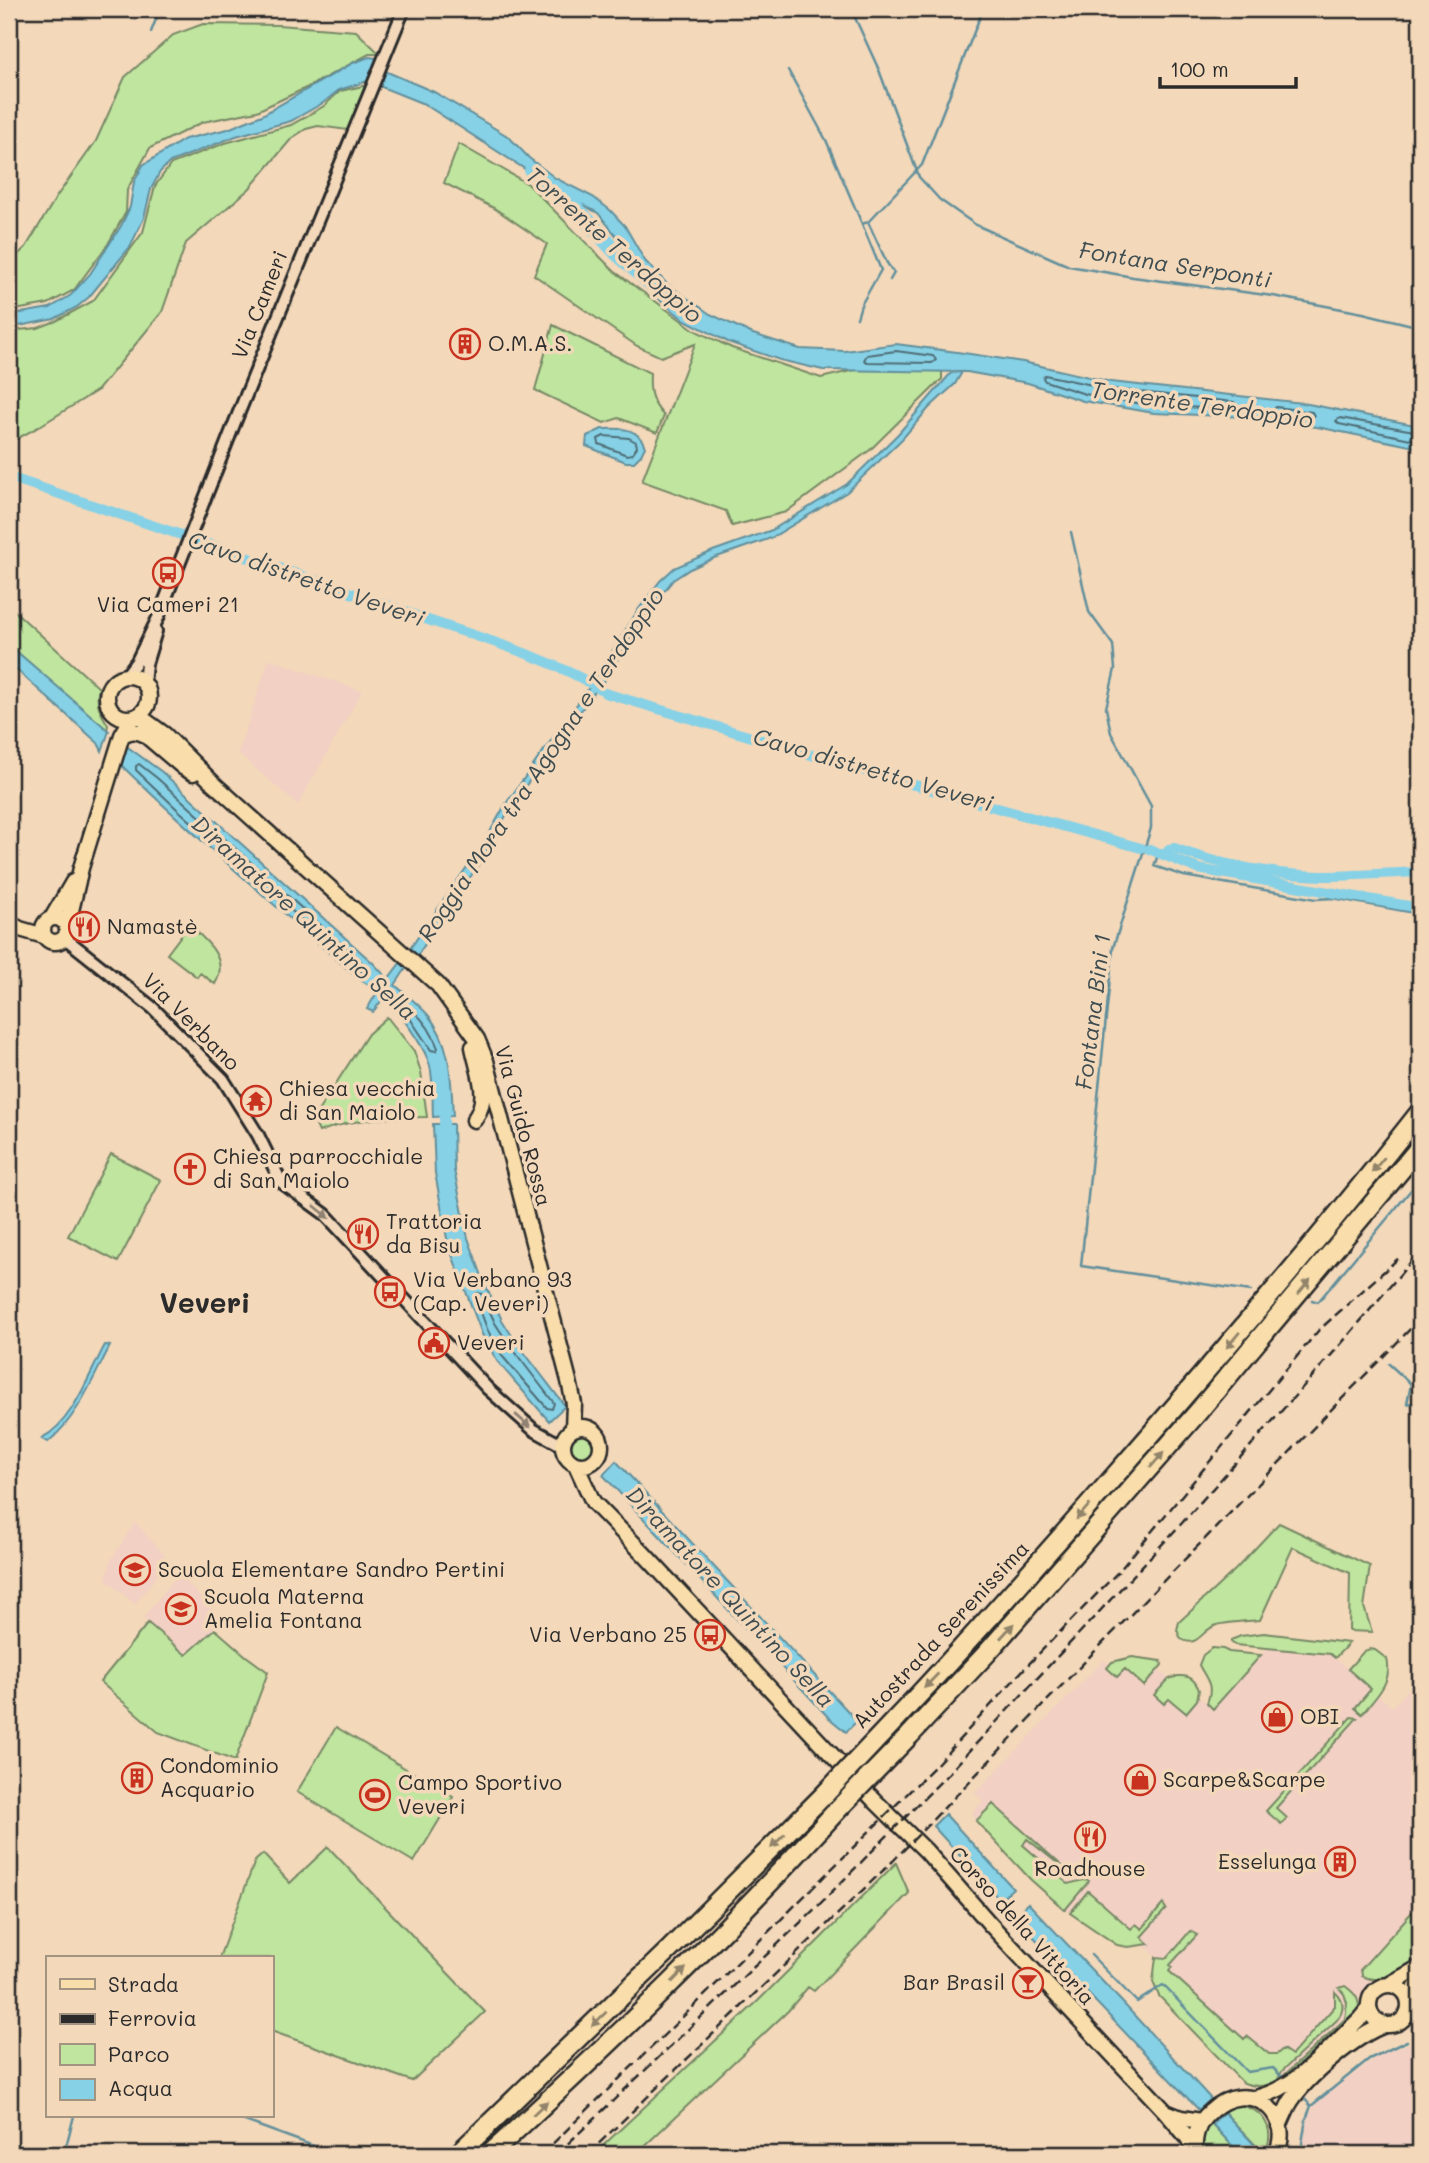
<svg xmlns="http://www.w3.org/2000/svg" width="1429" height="2163" font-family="Mali,sans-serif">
  <rect width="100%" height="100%" fill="#f3d8ba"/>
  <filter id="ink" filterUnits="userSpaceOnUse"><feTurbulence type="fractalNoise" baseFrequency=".0143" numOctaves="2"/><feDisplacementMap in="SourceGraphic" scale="14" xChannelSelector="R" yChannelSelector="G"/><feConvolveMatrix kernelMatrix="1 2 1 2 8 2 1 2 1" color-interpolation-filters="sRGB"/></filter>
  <g filter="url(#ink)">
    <!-- built -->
    <path fill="#f2d0c4" d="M269,659L362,691L298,805L238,753Z
      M135,1522L169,1560L135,1604L106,1579L111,1560Z
      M179,1573L223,1623L186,1655L143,1618Z
      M1267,1648L1330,1654L1392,1707L1408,1690L1420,1683V1958L1394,1976L1374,1980L1358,1999L1359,2006L1353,2015L1282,2081L1264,2086L1252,2087L1242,2082L1234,2075L1159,1996L1153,1982L1156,1957L1145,1946L1128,1947L1117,1945L1070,1913L1031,1880L977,1822L972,1813L983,1801L975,1793L1104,1660L1109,1664L1132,1657L1161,1661L1162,1665L1158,1670L1169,1679L1183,1675L1193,1679L1199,1690L1198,1696L1213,1709Z
      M1420,2040V2154H1305L1303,2142L1308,2116L1315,2104L1372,2060L1391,2050Z"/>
    <!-- green -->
    <path fill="#c0e59f" stroke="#768865" stroke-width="2" d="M203,24L278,25L356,31L380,54H369L308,87L257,111L203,122L150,148L127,190L126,212L108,244L74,290L48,304L9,311V263L26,247L57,196L96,141L125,77L173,35Z
      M368,85L348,130L318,126L306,129L292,138L249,189L186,243L162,312L98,390L35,429L9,443V331L38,328L56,321L93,301L143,232L155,186L171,164L225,143L291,125L324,106L340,91Z
      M459,144L528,184L614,271L696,331L732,348L821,378L859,369L942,371V379L870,450L786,512L732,526L726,511L642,481L695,344L661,357L637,346L534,275L547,244L494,208L444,183Z
      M553,325L650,373C649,392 651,402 664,416L657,433L619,418L604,423L535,390Z
      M9,606L99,688C95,703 100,712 108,725L107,730L9,645Z
      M189,925C206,940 230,959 215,984L200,973L197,977L167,954Z
      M387,1017L414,1051L421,1072L427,1117C389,1117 354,1118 319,1132L313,1119L368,1034Z
      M111,1154L161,1180L118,1262L68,1236Z
      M569 1446a13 13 0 1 1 26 0a13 13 0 1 1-26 0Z
      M1279,1523L1370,1566L1364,1607L1372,1632L1349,1631L1350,1573L1293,1547L1260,1620C1249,1621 1222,1622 1214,1626C1201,1632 1197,1648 1181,1639L1177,1630L1179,1622L1236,1569Z
      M148,1623L186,1655L215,1629L246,1656L268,1672L235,1761L158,1732L100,1682Z
      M1264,1633L1349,1643L1335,1658L1330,1654L1235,1645L1231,1642V1640L1241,1636Z
      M1212,1648L1223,1649L1229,1652L1261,1655L1213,1709L1207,1703C1214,1684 1207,1681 1199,1665L1203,1655Z
      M1370,1649L1375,1650L1387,1659C1393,1682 1376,1697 1362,1714L1355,1708L1371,1689L1348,1669L1364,1651Z
      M1132,1657L1161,1661L1162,1665L1144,1686L1125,1669L1117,1677L1107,1668L1112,1662Z
      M1178,1676C1190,1675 1195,1680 1199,1690L1197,1700L1186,1713L1169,1699L1164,1704L1154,1695L1169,1679Z
      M1351,1717L1357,1718L1276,1808L1287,1818L1281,1824L1266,1811Z
      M336,1727L453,1797L414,1862L297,1792Z
      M993,1804L1071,1874L1027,1839L1023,1845L1068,1884L1087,1879L1089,1881L1065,1910L1031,1880L976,1821Z
      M328,1847L485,2012L412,2081L271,2031V1958H219L255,1861L263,1854L290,1883Z
      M896,1863L909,1893L814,1991L808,1987L788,2011L636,2154H594L758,2001Z
      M1088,1891L1131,1929L1136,1924L1142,1929L1163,1904L1166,1909L1141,1937L1149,1944L1128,1947L1117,1945L1070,1913Z
      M1420,1909V1958C1404,1971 1383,1986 1362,1976L1361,1969L1412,1912L1416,1914Z
      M1190,1931L1197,1935L1170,1965L1172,1967L1169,1971L1244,2039L1247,2036L1269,2054H1277L1283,2049L1292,2055L1335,2006V1992C1345,2001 1344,2011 1337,2020L1282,2071L1276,2083C1263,2086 1255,2088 1242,2082L1159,1996L1153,1982L1156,1957L1167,1958Z
      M1345,1986C1353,1992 1358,1996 1359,2006L1357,2010L1282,2081L1281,2078L1345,2019L1347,2003L1344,1994L1339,1988Z
      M1238,2105C1264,2109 1277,2130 1264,2154L1221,2109Z
      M1208,2122L1212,2124L1240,2154H1204C1199,2143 1202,2132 1208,2122Z"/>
    <!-- water -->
    <path fill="#86d1e6" stroke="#628f9b" stroke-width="2" d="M369,57L377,58L368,81L339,90L323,103L291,121L236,136L170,162L160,172L151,189L144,218L130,247L89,297L77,307L54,319L9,328V315L50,308L71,295L90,274L121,226L130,207L134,182L143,165L185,139L228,129L262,115L353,63Z
      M385,71L434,92L509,137L529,158L555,178L593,197L610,210L625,226L645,261L667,284L710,314L753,334L800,349L845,351L896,344L957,352L1023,362L1111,382L1303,403L1420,426V448L1317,427L1246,417L1154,413L1083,401L1028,383L967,372L823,370L780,360L728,342L683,319L662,302L648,287L618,238L598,213L565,195L424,104L379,86Z
      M962,372L955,384L929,408L902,439L847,492L771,538L714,558L690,569L673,580L642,619L601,686L593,682L638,610L660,581L674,568L713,551L772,530L847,484L898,434L951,373Z
      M602,429C620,428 639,427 645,447L641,455L634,462H626L586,446L587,436Z
      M9,645L109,731L102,751L98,743L9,663Z
      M590,686L596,690L513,803L479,864L417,956L409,950L485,841L505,805Z
      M125,745L162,772L373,963L388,979L401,962L407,967L395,985C405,994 419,1004 428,1015C452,1044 451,1081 453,1116L433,1117C432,1101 434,1082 430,1066C425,1047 399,1011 384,997L373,1012L367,1009L378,991L359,979C278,908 196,838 119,763Z
      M433,1124H453L454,1170L468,1238L486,1287L502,1320L514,1339L565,1406L549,1421L497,1361L482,1334L448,1244L435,1173Z
      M105,1345L110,1346C92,1380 78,1417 48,1442L42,1438C73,1422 89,1374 105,1345Z
      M616,1461L857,1721L846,1732L829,1718L603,1475Z
      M945,1814L1013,1888L1000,1900L933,1826Z
      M1028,1903L1122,2002L1211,2099L1199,2110L1029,1932L1015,1915Z
      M1224,2112L1263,2154H1240L1212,2124Z"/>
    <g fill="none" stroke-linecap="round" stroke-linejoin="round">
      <!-- shore -->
      <path stroke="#4f6d76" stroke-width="2" d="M896,351L933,356L936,360L932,363L867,362L864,360L867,355Z
        M1045,375L1111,389L1234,402L1237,407L1234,409L1154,406L1085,394L1045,381L1043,378Z
        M1276,407L1312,412L1314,416L1311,419L1276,414L1273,411Z
        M1420,432L1340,418L1336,421L1339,424L1420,441
        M604,436L629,438L636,442L637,447L632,454L627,455L599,444L598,439Z
        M139,764L157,778L367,967L368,973H362L177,809L136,770V766Z
        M410,1012H414C425,1021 433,1035 438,1048L436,1051L431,1050L409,1017Z
        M477,1293L482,1294L495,1323L508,1343L554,1403L552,1409L547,1408L503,1357L488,1331L475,1297Z"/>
      <!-- stream -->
      <path stroke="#628f9b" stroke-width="2.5" d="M851,9L879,70L919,177L940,200L976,225L1069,266L1133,277L1273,296L1363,313L1420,327
        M151,32L160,9
        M788,70L826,140L862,224
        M868,222L887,263L894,273L890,280
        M857,318L861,305L881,270L862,224L868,222L922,165L983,9
        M1071,532L1089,612L1113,645L1115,669L1106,708L1111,733L1151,806V828L1113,948L1081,1266L1251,1291
        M1159,852L1154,866L1184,876L1316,899L1333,898L1420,914
        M1312,1300L1318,1302L1420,1179
        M1389,1364L1411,1384L1407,1404L1420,1401
        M1091,1955L1137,2002L1163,1985L1247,2072L1273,2068L1284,2079
        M1302,2096L1311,2106
        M231,2116L330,2152
        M64,2154L74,2116
        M1303,2154L1302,2143L1306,2119L1311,2106L1369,2059L1407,2041"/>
      <!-- canal -->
      <path stroke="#86d1e6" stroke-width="10" d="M9,477C145,523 282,568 417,616C475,637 548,656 600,689
        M605,693L875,774L1141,848
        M1149,849L1198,869L1420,908
        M1167,855L1169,849L1174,848C1217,865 1276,875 1322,876C1355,876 1388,873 1420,872
        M444,1103V1137"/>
      <!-- river -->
      <path stroke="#86d1e6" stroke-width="16" d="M532,171L572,204L617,253L653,285"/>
      <!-- tertiary casing -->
      <g stroke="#2b2b2b" stroke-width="16">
        <path id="tertiary" d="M125,677L137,661L158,618L235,422L404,9
          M144,684L146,664L156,631
          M65,938L153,1008L223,1079L258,1135L281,1182L325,1214L488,1389L534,1430L563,1446"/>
      </g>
      <!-- primary casing -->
      <g stroke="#2b2b2b" stroke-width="19">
        <path id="primary" d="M107 697a21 21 0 1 1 42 0a21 21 0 1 1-42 0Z
          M139,716L165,735L213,783L438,985L477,1039L486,1061L569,1381L574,1404L573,1429
          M122,735C131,731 135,730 144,734L184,768L193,773
          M43 930a12 12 0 1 1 24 0a12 12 0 1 1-24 0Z
          M52,918L73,882
          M9,923L20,929L44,936
          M67,928L81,868L122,735L132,718
          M473,1047C478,1073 491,1098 474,1120
          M563 1446a19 19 0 1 1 38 0a19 19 0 1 1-38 0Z
          M576,1465L593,1502L645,1555L874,1800L926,1851L990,1924L1165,2111L1188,2138L1195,2152
          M1390,1984L1420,1967
          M1369 2005a20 20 0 1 1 40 0a20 20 0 1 1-40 0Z
          M1409,2000L1420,1980
          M1254,2098C1296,2090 1330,2047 1360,2019L1369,2008
          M1166,2112L1181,2118L1201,2121
          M1279,2126C1283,2118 1286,2109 1291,2101C1308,2076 1356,2035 1385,2025
          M1195,2149C1194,2133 1199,2121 1211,2111C1247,2077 1296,2112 1276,2154"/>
      </g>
      <!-- motorway casing -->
      <g stroke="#2b2b2b" stroke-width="23">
        <path id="motorway" d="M895,1720C967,1644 1035,1567 1104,1488C1212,1365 1319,1240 1420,1112
          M910,1735L987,1653L1198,1412L1420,1147
          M458,2154L669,1950L826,1793
          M490,2154C611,2043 730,1929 840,1807"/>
      </g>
      <!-- tertiary -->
      <use href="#tertiary" stroke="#f3d8ba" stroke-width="10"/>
      <!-- primary -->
      <use href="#primary" stroke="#f9deab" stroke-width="14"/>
      <!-- motorway -->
      <use href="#motorway" stroke="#f9deab" stroke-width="18"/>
      <!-- rail -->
      <path stroke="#2b2b2b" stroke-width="2.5" stroke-dasharray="10 5" stroke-linecap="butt" d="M542,2154L696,2004L936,1765L1024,1669L1119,1571L1318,1331L1401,1256
        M557,2154L819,1905L947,1775L1182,1523L1341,1344L1420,1251
        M588,2154L893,1861L1096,1650L1420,1319"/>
      <!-- motorway-bridge casing -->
      <g stroke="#2b2b2b" stroke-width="23" stroke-linecap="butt">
        <path id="motorway-bridge" d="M826,1793L895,1720
          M840,1807L910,1735"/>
      </g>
      <!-- motorway-bridge -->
      <use href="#motorway-bridge" stroke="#f9deab" stroke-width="18"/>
    </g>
    <!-- one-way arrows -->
    <defs><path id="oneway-solid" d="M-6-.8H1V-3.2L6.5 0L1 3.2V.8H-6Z" transform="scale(1.75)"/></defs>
    <g fill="#92846b">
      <use href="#oneway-solid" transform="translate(1378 1165) rotate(129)"/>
      <use href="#oneway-solid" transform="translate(1304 1287) rotate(-50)"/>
      <use href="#oneway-solid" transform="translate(1233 1340) rotate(130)"/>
      <use href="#oneway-solid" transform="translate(1157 1460) rotate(-49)"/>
      <use href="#oneway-solid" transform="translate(1083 1512) rotate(131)"/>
      <use href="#oneway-solid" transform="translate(1007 1631) rotate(-48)"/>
      <use href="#oneway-solid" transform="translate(931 1681) rotate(134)"/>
      <use href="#oneway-solid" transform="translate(778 1841) rotate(135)"/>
      <use href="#oneway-solid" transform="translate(679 1975) rotate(-45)"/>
      <use href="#oneway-solid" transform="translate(599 2019) rotate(136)"/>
      <use href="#oneway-solid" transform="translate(540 2108) rotate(-43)"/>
    </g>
    <g fill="#8f8272">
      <use href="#oneway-solid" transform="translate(322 1212) rotate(40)"/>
      <use href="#oneway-solid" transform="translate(523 1421) rotate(41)"/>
    </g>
  </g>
  <!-- icons -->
  <defs>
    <g id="building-ring" transform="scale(1.575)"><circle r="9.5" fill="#f3d8ba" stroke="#c8321e" stroke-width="1.5"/><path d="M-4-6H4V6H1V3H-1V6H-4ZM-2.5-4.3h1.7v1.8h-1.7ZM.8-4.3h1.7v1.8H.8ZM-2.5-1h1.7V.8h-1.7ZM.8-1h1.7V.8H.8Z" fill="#c8321e"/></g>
    <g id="bus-ring" transform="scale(1.575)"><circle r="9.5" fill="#f3d8ba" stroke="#c8321e" stroke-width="1.5"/><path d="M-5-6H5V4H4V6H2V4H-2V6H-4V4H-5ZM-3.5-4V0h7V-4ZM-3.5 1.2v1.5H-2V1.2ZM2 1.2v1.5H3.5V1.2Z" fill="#c8321e"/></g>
    <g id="restaurant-ring" transform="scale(1.575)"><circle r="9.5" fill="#f3d8ba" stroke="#c8321e" stroke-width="1.5"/><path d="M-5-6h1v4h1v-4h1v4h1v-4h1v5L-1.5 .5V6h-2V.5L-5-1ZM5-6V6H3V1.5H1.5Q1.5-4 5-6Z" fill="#c8321e"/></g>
    <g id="temple-ring" transform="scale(1.575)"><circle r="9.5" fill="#f3d8ba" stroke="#c8321e" stroke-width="1.5"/><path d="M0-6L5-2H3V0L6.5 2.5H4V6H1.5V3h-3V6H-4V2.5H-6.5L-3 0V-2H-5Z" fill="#c8321e"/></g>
    <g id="church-ring" transform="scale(1.575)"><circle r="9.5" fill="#f3d8ba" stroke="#c8321e" stroke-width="1.5"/><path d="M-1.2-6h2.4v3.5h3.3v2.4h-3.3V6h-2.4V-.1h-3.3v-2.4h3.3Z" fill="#c8321e"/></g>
    <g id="civic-ring" transform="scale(1.575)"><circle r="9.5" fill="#f3d8ba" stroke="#c8321e" stroke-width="1.5"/><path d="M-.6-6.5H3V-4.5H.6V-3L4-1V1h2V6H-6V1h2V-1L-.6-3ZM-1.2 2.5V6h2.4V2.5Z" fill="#c8321e"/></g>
    <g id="school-ring" transform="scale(1.575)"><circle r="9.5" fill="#f3d8ba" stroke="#c8321e" stroke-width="1.5"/><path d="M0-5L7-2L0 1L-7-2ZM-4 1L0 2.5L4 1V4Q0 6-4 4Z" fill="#c8321e"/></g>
    <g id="shop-ring" transform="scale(1.575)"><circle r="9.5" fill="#f3d8ba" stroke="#c8321e" stroke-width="1.5"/><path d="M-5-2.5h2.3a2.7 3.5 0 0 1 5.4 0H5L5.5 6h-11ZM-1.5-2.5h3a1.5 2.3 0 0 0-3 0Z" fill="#c8321e"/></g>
    <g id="stadium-ring" transform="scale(1.575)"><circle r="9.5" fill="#f3d8ba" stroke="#c8321e" stroke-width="1.5"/><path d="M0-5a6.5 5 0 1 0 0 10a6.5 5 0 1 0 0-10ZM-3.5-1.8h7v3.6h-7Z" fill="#c8321e"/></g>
    <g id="bar-ring" transform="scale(1.575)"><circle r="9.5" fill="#f3d8ba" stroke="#c8321e" stroke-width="1.5"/><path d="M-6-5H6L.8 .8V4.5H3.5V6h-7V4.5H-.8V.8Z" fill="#c8321e"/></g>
  </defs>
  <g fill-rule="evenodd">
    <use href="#building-ring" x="465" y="344"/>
    <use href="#bus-ring" x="168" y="573"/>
    <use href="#restaurant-ring" x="84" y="927"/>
    <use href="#temple-ring" x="256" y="1101"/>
    <use href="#church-ring" x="190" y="1169"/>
    <use href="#restaurant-ring" x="363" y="1234"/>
    <use href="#bus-ring" x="390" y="1292"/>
    <use href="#civic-ring" x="434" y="1343"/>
    <use href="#school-ring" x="135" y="1570"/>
    <use href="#school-ring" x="181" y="1609"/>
    <use href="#bus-ring" x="710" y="1635"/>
    <use href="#shop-ring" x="1277" y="1717"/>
    <use href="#building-ring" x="137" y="1778"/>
    <use href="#shop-ring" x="1140" y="1780"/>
    <use href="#stadium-ring" x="375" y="1795"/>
    <use href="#restaurant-ring" x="1090" y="1837"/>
    <use href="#building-ring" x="1340" y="1862"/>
    <use href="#bar-ring" x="1028" y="1983"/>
  </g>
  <g text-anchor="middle" stroke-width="7" stroke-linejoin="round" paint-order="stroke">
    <!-- street labels -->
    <g font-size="21" fill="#2b2b2b" stroke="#f3d8ba">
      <text transform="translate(260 305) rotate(-68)" y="7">Via Cameri</text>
      <text transform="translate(191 1022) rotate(45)" y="7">Via Verbano</text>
      <text transform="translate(523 1126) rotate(75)" y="7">Via Guido Rossa</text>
      <text transform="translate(941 1635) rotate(-47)" y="7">Autostrada Serenissima</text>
      <text transform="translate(1022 1926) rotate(48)" y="7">Corso della Vittoria</text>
    </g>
    <!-- poi labels -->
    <g font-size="21" fill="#2b2b2b" stroke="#f3d8ba" text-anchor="start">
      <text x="488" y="351">O.M.A.S.</text>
      <text x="168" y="612" text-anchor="middle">Via Cameri 21</text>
      <text x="107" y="934">Namastè</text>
      <text x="279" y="1096">Chiesa vecchia<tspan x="279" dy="24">di San Maiolo</tspan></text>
      <text x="213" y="1164">Chiesa parrocchiale<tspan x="213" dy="24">di San Maiolo</tspan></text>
      <text x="386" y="1229">Trattoria<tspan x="386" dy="24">da Bisu</tspan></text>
      <text x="413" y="1287">Via Verbano 93<tspan x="413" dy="24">(Cap. Veveri)</tspan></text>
      <text x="457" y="1350">Veveri</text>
      <text x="158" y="1577">Scuola Elementare Sandro Pertini</text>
      <text x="204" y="1604">Scuola Materna<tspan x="204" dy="24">Amelia Fontana</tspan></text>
      <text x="687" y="1642" text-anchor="end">Via Verbano 25</text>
      <text x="1300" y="1724">OBI</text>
      <text x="160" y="1773">Condominio<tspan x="160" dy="24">Acquario</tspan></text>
      <text x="1163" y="1787">Scarpe&amp;Scarpe</text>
      <text x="398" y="1790">Campo Sportivo<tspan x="398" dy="24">Veveri</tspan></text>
      <text x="1317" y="1869" text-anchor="end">Esselunga</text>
      <text x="1090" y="1876" text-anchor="middle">Roadhouse</text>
      <text x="1005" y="1990" text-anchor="end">Bar Brasil</text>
    </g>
    <!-- water labels -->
    <g font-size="23" font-style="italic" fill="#3d4c50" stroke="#f3d8ba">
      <text transform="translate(614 245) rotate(41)" y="8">Torrente Terdoppio</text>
      <text transform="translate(1175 265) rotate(9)" y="8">Fontana Serponti</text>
      <text transform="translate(1202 405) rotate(8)" y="8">Torrente Terdoppio</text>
      <text transform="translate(306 579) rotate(19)" y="8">Cavo distretto Veveri</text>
      <text transform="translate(541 765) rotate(-56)" y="8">Roggia Mora tra Agogna e Terdoppio</text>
      <text transform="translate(873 770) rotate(16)" y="8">Cavo distretto Veveri</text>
      <text transform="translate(304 918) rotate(42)" y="8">Diramatore Quintino Sella</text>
      <text transform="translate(1093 1012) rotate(-83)" y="8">Fontana Bini 1</text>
      <text transform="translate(730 1597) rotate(47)" y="8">Diramatore Quintino Sella</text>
    </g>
    <!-- district labels -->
    <g font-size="28" font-weight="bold" fill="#2b2b2b" stroke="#f3d8ba">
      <text x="205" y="1313">Veveri</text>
    </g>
  </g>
  <!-- margin -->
  <rect width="1429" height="2163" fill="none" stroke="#f3d8ba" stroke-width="35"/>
  <rect x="18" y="18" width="1394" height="2128" fill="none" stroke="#2b2b2b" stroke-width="2.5" filter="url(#ink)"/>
  <!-- legend -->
  <rect x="46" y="1956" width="228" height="161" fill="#f3d8ba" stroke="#a39381" stroke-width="2"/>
  <rect x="60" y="1979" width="35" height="10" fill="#f9deab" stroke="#a39381" stroke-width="2"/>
  <text x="108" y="1992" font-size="21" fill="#2b2b2b">Strada</text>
  <rect x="60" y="2014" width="35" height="10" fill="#2b2b2b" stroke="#a39381" stroke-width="2"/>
  <text x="108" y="2026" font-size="21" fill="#2b2b2b">Ferrovia</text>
  <rect x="60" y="2044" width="35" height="21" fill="#c0e59f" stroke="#a39381" stroke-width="2"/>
  <text x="108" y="2062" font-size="21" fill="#2b2b2b">Parco</text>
  <rect x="60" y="2079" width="35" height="21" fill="#86d1e6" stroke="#a39381" stroke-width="2"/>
  <text x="108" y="2096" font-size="21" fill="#2b2b2b">Acqua</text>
  <!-- scale -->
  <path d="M1160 77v10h136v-10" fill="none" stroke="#2b2b2b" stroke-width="3.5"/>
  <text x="1170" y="77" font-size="21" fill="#2b2b2b" stroke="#f3d8ba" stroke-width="5" paint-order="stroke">100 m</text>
</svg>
